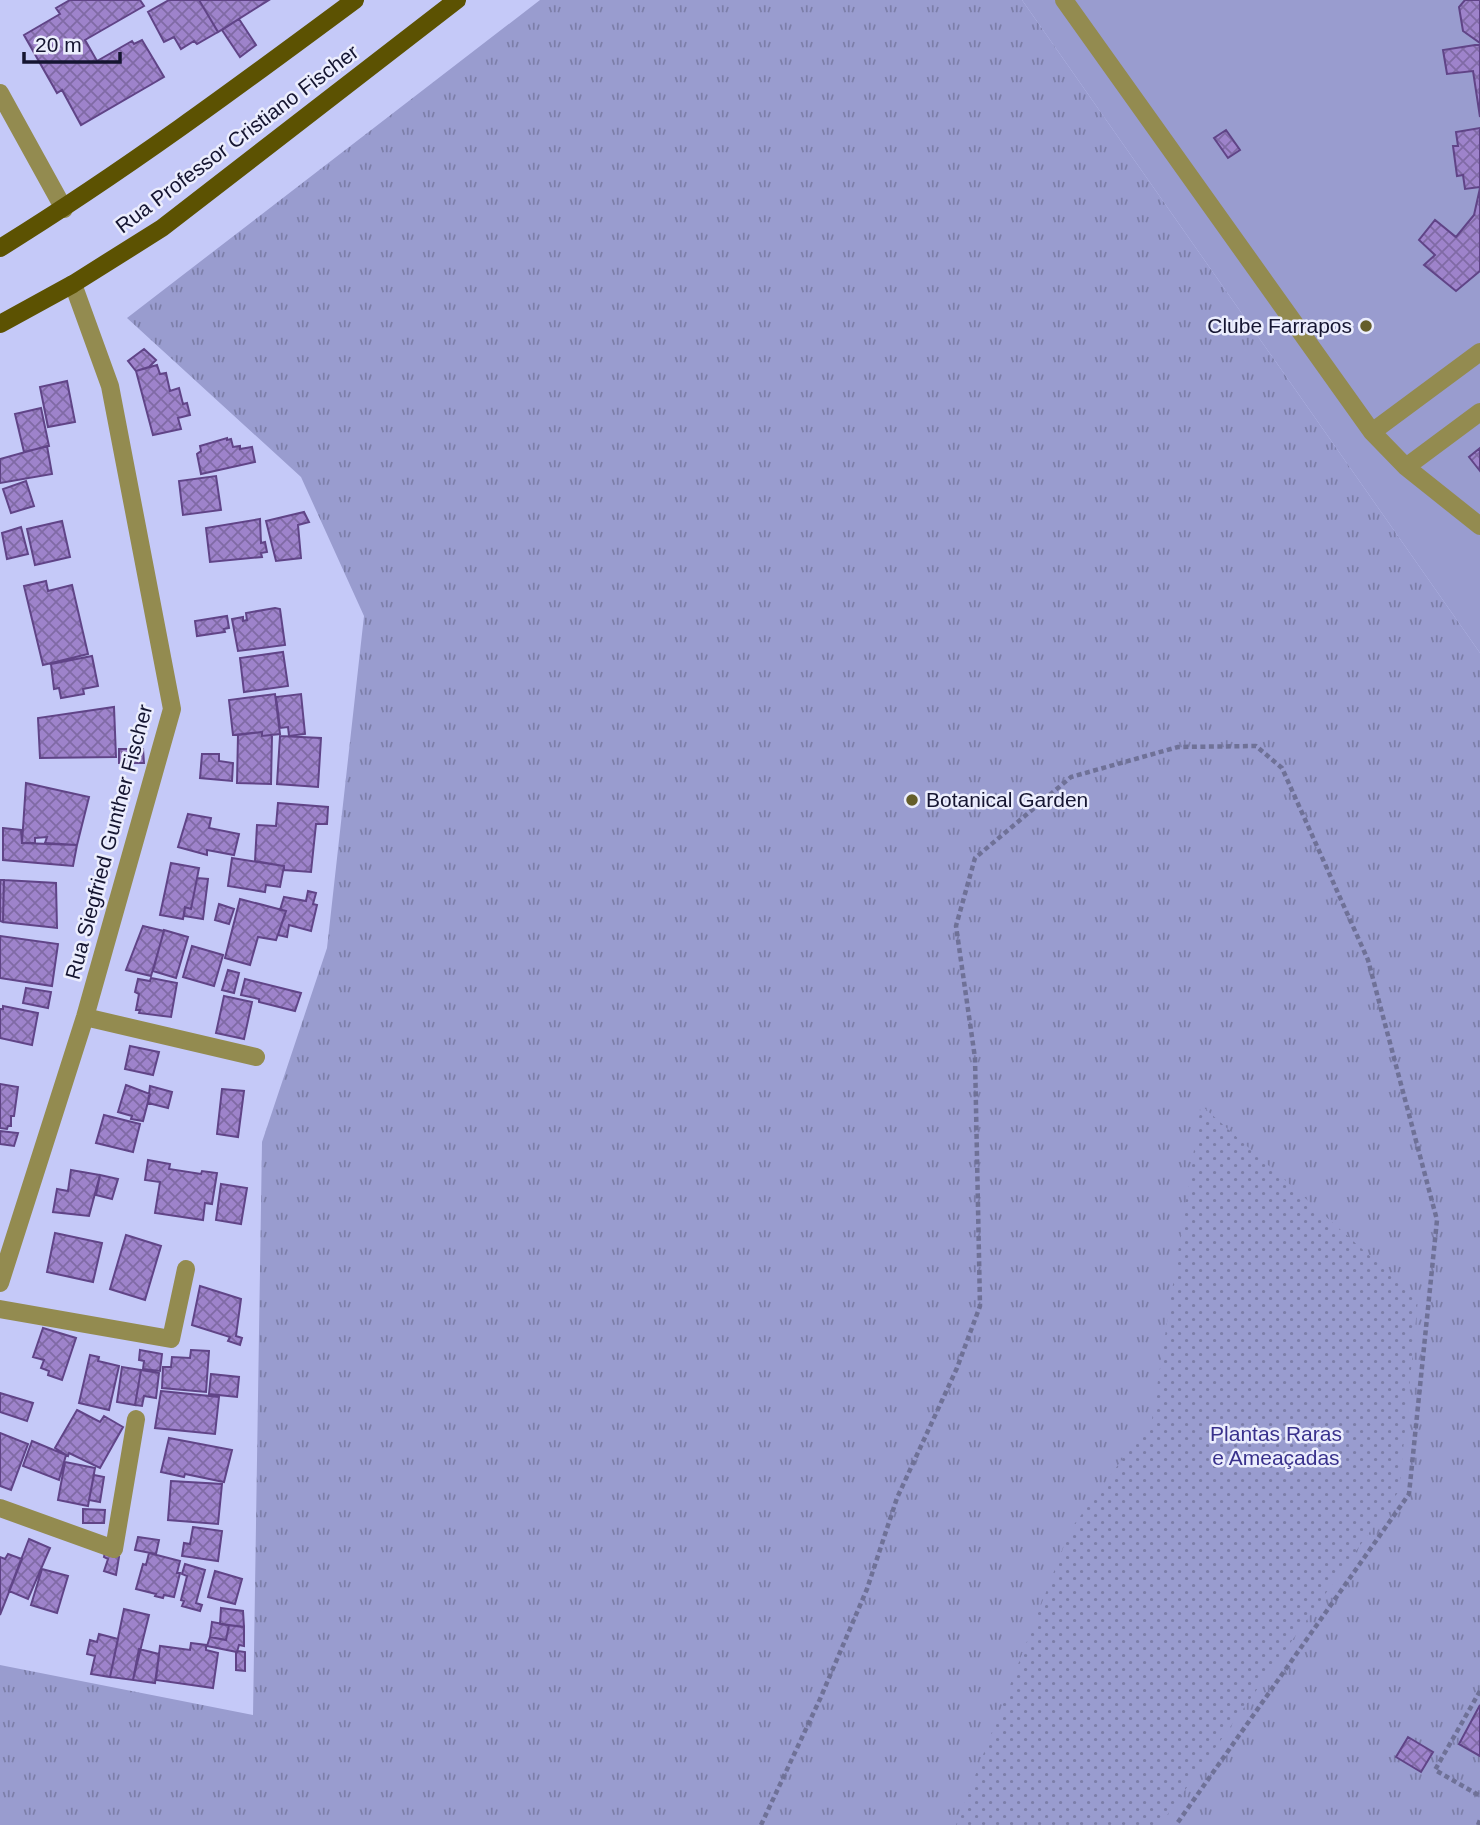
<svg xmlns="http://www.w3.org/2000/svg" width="1480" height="1825" font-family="Arial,sans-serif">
  <defs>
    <pattern id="park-tufts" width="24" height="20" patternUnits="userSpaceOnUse" patternTransform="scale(1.75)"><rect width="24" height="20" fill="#999ccf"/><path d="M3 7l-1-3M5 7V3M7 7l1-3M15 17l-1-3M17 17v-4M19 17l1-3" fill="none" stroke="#7c7ea9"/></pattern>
    <pattern id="garden-dots" width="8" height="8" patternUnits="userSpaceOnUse" patternTransform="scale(1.75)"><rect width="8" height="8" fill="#999ccf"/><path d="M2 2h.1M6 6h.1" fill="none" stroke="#7c7ea9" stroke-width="1.8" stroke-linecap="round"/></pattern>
    <pattern id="building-cross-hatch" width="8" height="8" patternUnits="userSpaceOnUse" patternTransform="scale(1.75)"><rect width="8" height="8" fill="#9e83cb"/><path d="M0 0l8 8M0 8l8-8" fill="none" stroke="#806aa5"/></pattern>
  </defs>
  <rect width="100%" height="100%" fill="#c5c9f8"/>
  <!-- grass -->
  <path fill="#999ccf" d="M1022,0H1480V653Z"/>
  <!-- park -->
  <path fill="url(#park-tufts)" d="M540,0H1022L1480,653V1825H0V1665L253,1715L262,1142L327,948L364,616L301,477L127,318Z"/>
  <!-- garden -->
  <path fill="url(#garden-dots)" d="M1201,1105L1418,1299L1399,1491L1160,1825H956L1070,1530L1152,1419Z"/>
  <!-- building -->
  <path fill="url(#building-cross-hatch)" stroke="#604487" stroke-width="2" d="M70,0H140L144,6L85,40L97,61L132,41L134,44L142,40L164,77L81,125L62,90L57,93L24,35L60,14L56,8Z
    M169,0H199L218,32L197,44L194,41L181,49L174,37L164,42L148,12Z
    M199,0H269L218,32Z
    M1465,0H1480V43L1463,31L1459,7Z
    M239,19L256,45L240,57L222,30Z
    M1475,45H1480V117L1473,71L1447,74L1443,50Z
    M1480,128V187L1465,189L1463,175L1457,176L1453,146H1458L1456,132Z
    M1226,130L1240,150L1228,158L1214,138Z
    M1480,188V271L1456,291L1424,265L1435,255L1419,240L1435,220L1456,237L1474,215Z
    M144,349L156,360L149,367L136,371L128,361Z
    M157,365L160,374L166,373L170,391L179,388L183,404L187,403L190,415L178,418L181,429L153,435L136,371Z
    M67,381L75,422L48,427L40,387Z
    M41,408L49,446L24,452L15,414Z
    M227,438V440L231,439L233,447L240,446V449L252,447L255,462L201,474L197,454L201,451L200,446Z
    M47,446L52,474L0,483V459Z
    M1480,448V471L1469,457Z
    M216,476L221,510L183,515L179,481Z
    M26,481L34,506L11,513L3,489Z
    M304,512L309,522L298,525L301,558L276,561L266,521Z
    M260,519L261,543L265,542L267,552L261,553L262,557L210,562L206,528Z
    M62,521L70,557L35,565L27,529Z
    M21,527L28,554L7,559L2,533Z
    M46,581L48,591L72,585L88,654L43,665L24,586Z
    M275,608L280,609L285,645L238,651L232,619L243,617V621L247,620L246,613Z
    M227,616L229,628L224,629L225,632L197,636L195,621Z
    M283,652L288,686L244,692L240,658Z
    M92,656L98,686L83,689L84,694L61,698L59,688L54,689L51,664Z
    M275,694L280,734L262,736V732L233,735L229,700Z
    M301,694L305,734L289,736L288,727L280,728L276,697Z
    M114,707L116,757L40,758L38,718Z
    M262,732V736L272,735L271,784L237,783L238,735Z
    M280,736L321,738L318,787L277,784Z
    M119,749H143L144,763H119Z
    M202,754H219V761L233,763L232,781L200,778Z
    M26,783L89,797L77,845L45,843L47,837L35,838V843H22Z
    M278,803L328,807L327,824H316L311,872L284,870V866L255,861L257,825L276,826Z
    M188,814L211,818L209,828L239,834L234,855L207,850V855L178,847Z
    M3,828L21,830L22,843L77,845L73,866L3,860Z
    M232,858L284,866L280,887L266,885L265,892L228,886Z
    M171,863L199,868L191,909L185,907L183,919L160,915Z
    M197,878L208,879L203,919L184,916L185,907L191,909Z
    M0,880H4L3,922L0,921Z
    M4,880L56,883L57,928L3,922Z
    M308,891L316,893L313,904L317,905L311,931L289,925L287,937L278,935L286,911L280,910L284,897L306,901Z
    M240,899L286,911L276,940L258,937L250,965L225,958Z
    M219,904L234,909L229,924L215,920Z
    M143,926L164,931L151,976L126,970Z
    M164,930L188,937L176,978L153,971Z
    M0,936L58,944L52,986L0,978Z
    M192,946L223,955L214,986L183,977Z
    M228,970L239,973L234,993L222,990Z
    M151,978L177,983L171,1017L139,1013L140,1010H136L139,994L135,992L138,979L150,981Z
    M245,979L301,993L295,1011L259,1002V999L241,995Z
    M26,988L51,992L48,1008L23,1003Z
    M224,996L252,1002L244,1039L216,1033Z
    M3,1006L38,1013L32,1045L0,1038V1009H3Z
    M130,1046L159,1052L153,1075L125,1069Z
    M0,1084L18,1087L14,1116H11V1126H8L7,1129L0,1128Z
    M126,1085L150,1094L143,1121L131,1119L132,1116L118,1112Z
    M150,1086L172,1092L168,1108L148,1103Z
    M222,1089L244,1091L238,1137L217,1134Z
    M104,1115L140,1124L133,1152L96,1143Z
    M0,1131L18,1133L14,1146L0,1144Z
    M148,1160L170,1164L169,1169L201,1174L202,1171L217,1173L212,1204L205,1203L203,1220L155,1213L160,1182L145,1180Z
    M71,1170L100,1175L89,1216L53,1212L57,1189L68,1191Z
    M100,1175L118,1179L112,1199L96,1195Z
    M221,1184L247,1188L241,1224L216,1220Z
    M55,1233L102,1243L93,1282L47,1272Z
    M126,1235L161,1246L145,1300L110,1289Z
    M200,1286L241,1299L236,1336L242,1338L240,1345L228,1341L230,1337L192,1325Z
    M43,1328L76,1338L62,1380L48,1375L49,1371L41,1368L44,1360L33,1357Z
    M140,1350L162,1354L160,1371L143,1369L144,1361L139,1360Z
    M191,1350L209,1351L206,1392L162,1388L163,1367H171L172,1357L190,1358Z
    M90,1355L99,1357L98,1361L119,1366L109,1410L79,1403Z
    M122,1367L141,1370L135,1405L117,1402Z
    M141,1370L159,1373L156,1398L144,1396L142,1406L135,1405Z
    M211,1374L239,1377L237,1397L209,1394Z
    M161,1391L219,1397L215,1434L155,1428Z
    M0,1393L33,1403L27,1421L0,1412Z
    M77,1410L100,1422L104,1416L123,1427L100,1468L69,1453L68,1456L55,1448Z
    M0,1433L28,1444L11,1490L0,1486Z
    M169,1438L232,1450L224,1482L185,1474L184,1477L161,1472Z
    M32,1441L66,1455L59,1480L23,1466Z
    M65,1462L95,1468L88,1506L58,1500Z
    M94,1475L104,1477L100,1502L89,1500Z
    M171,1481L222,1484L218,1524L168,1520Z
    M83,1509L105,1510L104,1523H83Z
    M193,1527L222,1531L218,1561L182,1556L184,1543L190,1544Z
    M138,1537L159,1540L156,1554L135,1550Z
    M29,1539L50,1548L28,1599L9,1591Z
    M105,1552L119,1557L116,1575L104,1571L108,1559L104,1557Z
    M149,1553L180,1561L177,1573H180L174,1597L164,1595L163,1598L155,1596L156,1594L136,1589L143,1564L146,1565Z
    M8,1554L22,1559L0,1615V1557L5,1559Z
    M185,1564L205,1570L196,1603L202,1605L200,1611L182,1606L184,1601L181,1600L187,1576L182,1574Z
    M42,1569L68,1576L57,1613L31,1605Z
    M215,1571L242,1579L235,1604L208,1597Z
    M221,1608L243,1611L244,1627L220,1624Z
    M124,1609L149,1615L133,1680L110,1677Z
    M212,1622L229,1625L226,1640L210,1637Z
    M229,1625L244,1627V1646L239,1645L237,1652L207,1646L210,1637L226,1640Z
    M99,1634L118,1639L110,1677L91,1674L95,1656L87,1654L90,1640L97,1642Z
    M191,1643L206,1645V1650L218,1653L213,1688L156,1680L160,1646L190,1650Z
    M139,1649L159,1654L155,1683L133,1680Z
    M238,1651L245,1652V1671L236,1670V1652Z
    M1480,1705V1756L1459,1744Z
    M1408,1737L1433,1752L1421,1772L1396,1757Z"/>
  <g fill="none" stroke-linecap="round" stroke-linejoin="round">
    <!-- path -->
    <path stroke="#6f7197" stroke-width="4.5" stroke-dasharray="5 3.5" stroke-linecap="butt" d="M1480,1691L1435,1770L1480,1796
      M761,1825L820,1699L867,1589L897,1498L957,1368L980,1306L975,1058L956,926L975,858L1071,777L1178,747L1256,746L1282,768L1368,960L1437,1220L1409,1494L1176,1825
      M1478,1825L1480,1820"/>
    <!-- minor -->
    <path stroke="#938b50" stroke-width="18" d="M1064,0L1372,432L1406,467L1480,526
      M0,93L64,209
      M1372,432L1480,352
      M1406,467L1480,412
      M85,1017L256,1057
      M0,1283L85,1017L172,709L110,386L73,284
      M0,1309L171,1339L186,1269
      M0,1508L114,1549L136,1419"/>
    <!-- major -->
    <path stroke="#5c5202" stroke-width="18" d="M0,248C123,172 239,86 355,0
      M0,324L73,284L162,228L457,0"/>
  </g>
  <!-- markers -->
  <g fill="#655e2a" stroke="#ebedfd" stroke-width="2.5">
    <circle cx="1366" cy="326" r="7"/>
    <circle cx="912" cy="800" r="7"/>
  </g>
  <g text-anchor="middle" stroke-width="5" stroke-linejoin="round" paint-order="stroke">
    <!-- street labels -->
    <g font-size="21" fill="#151531" stroke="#ebedfd">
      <text transform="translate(237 139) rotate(-37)" y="7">Rua Professor Cristiano Fischer</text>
      <text transform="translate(109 842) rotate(-75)" y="7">Rua Siegfried Gunther Fischer</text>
    </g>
    <!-- poi labels -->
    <g font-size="21" fill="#151531" stroke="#ebedfd" text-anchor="end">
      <text x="1352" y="333">Clube Farrapos</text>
      <text x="926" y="807" text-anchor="start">Botanical Garden</text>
    </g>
    <!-- park labels -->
    <g font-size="21" fill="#39318c" stroke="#ebedfd">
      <text x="1276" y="1441">Plantas Raras<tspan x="1276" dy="24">e Ameaçadas</tspan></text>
    </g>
  </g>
  <!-- scale -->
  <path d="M24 52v10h96v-10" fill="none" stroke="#151531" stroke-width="3.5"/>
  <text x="35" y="52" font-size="21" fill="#151531" stroke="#ebedfd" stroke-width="5" paint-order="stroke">20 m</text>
</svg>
